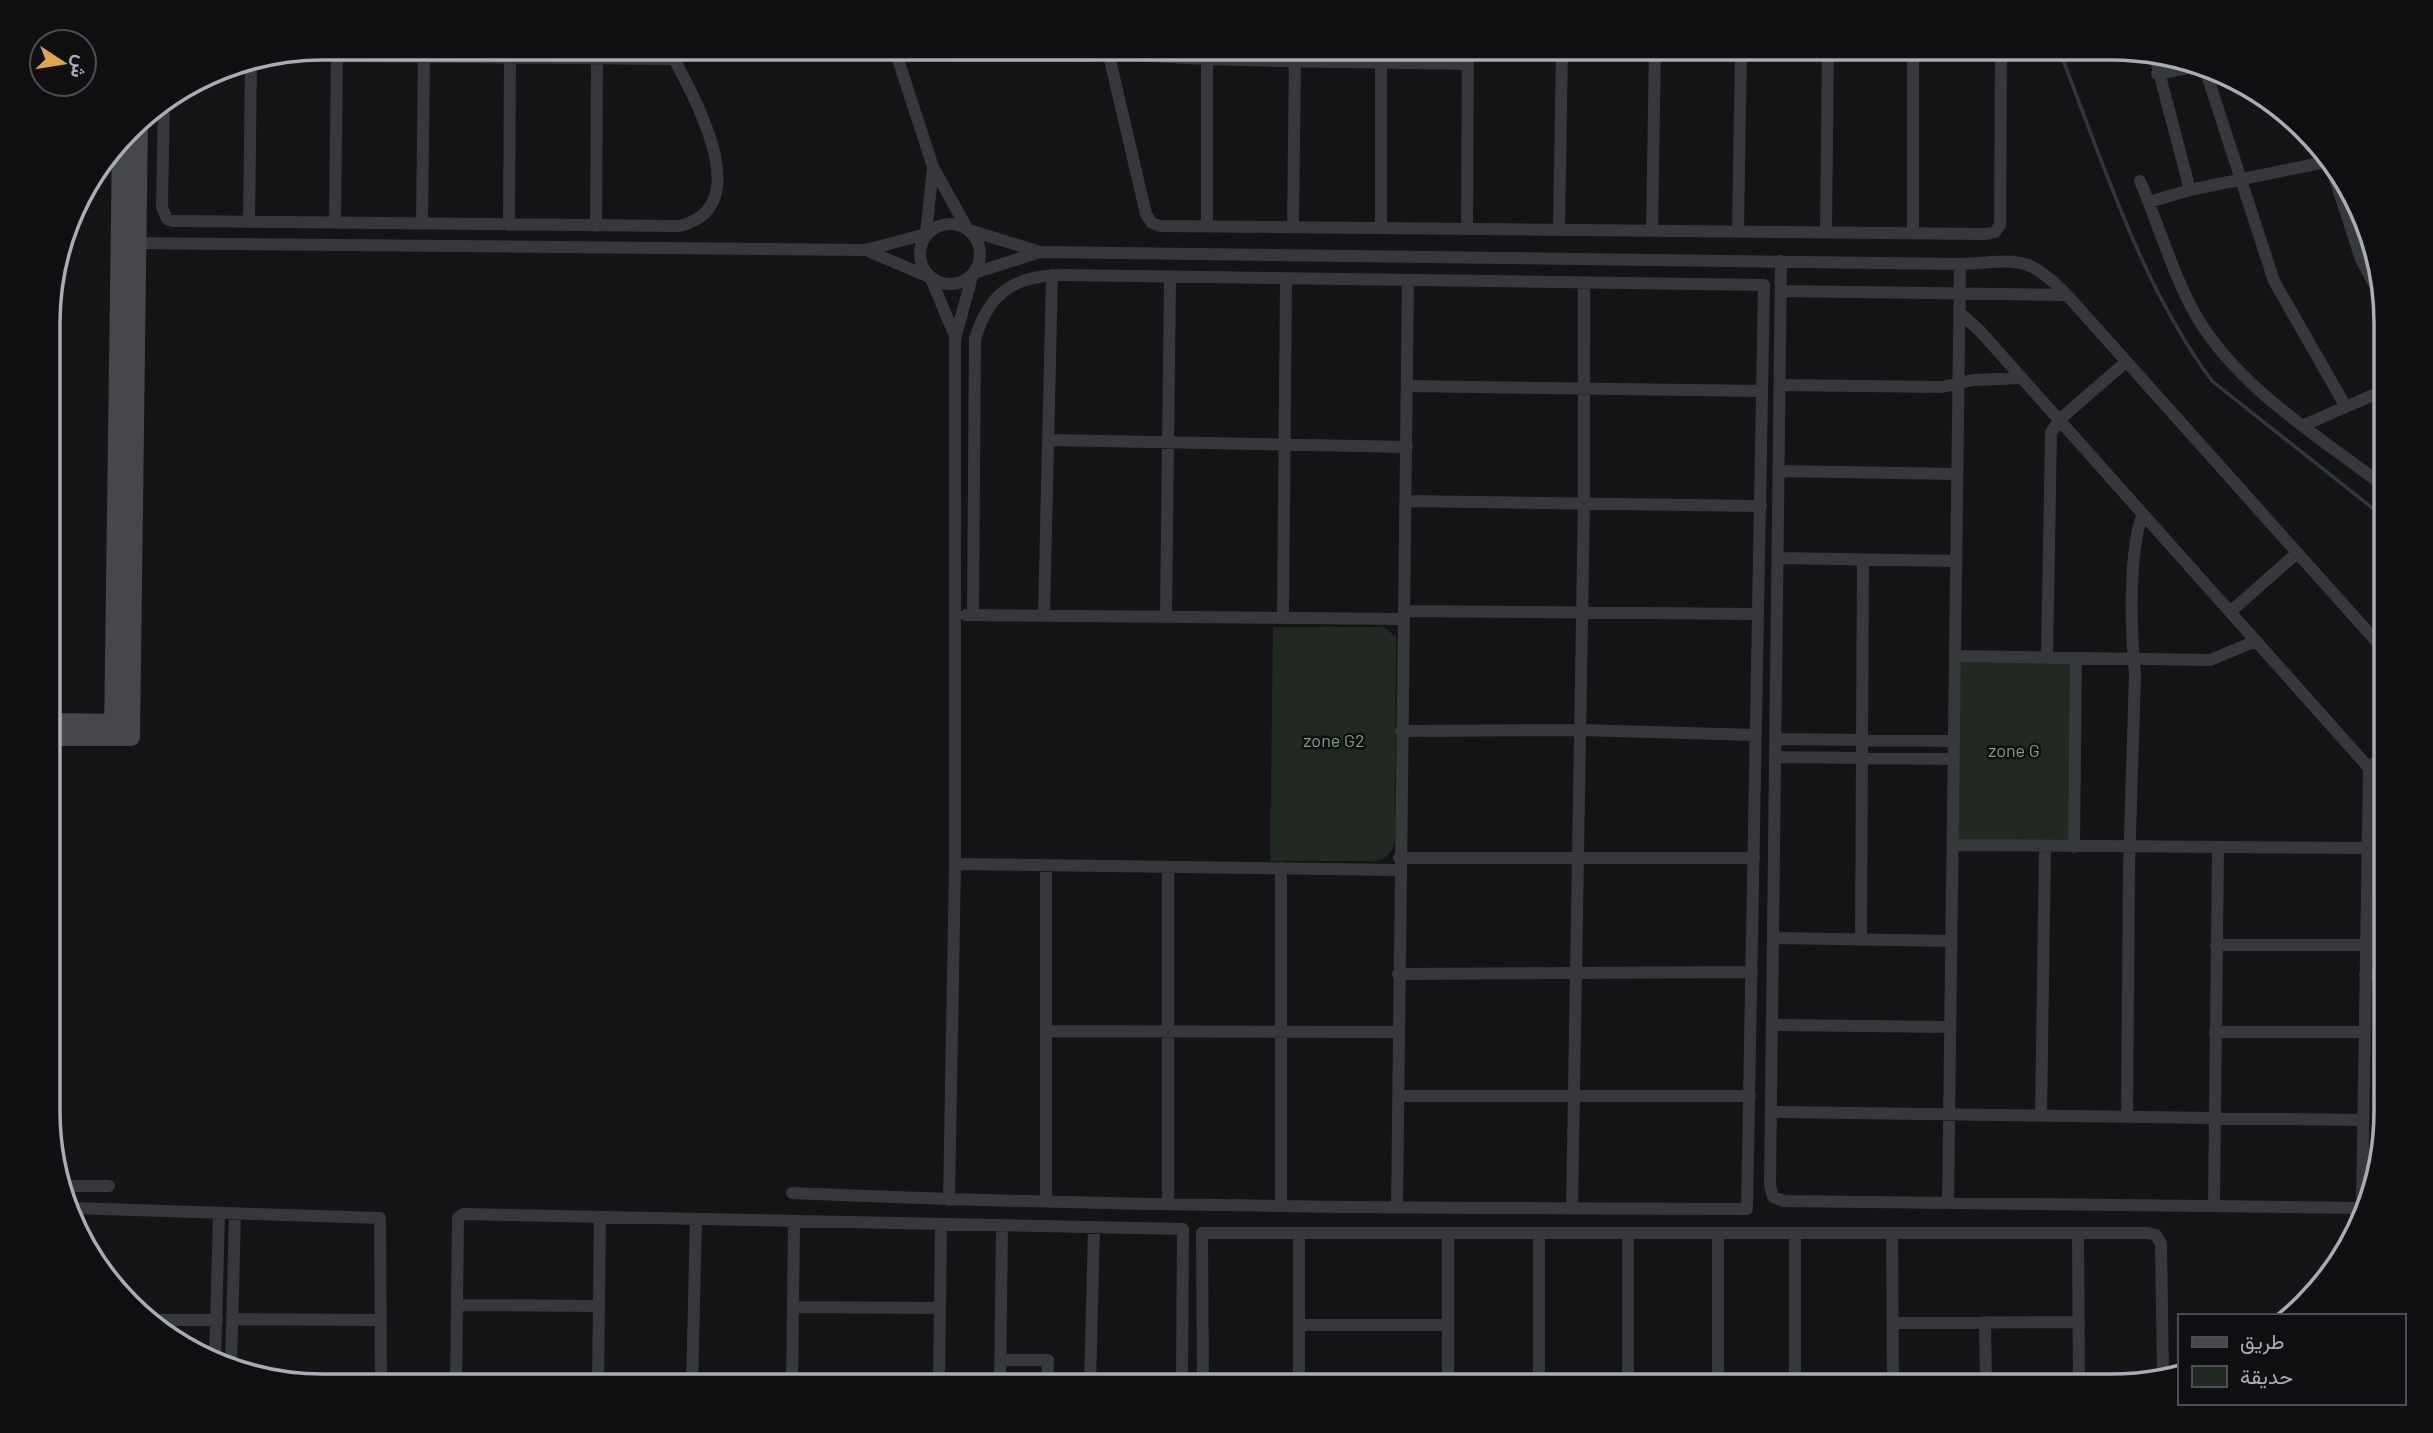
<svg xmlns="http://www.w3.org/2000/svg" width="2433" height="1433" font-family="Barlow,Vazirmatn,sans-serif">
  <rect width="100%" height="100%" fill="#151517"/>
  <!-- green -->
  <path fill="#222922" d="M1273,627H1384L1396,637L1395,840C1392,852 1387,860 1374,861H1270Z
    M1961,660L2071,662L2068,842L1957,840Z"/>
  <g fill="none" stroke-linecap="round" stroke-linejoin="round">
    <!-- stream -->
    <path stroke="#30383e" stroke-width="3.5" d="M2058,47C2102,159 2140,284 2212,381L2385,518"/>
    <!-- street -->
    <path stroke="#37383b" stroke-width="12" d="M894,47L933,167L968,230
      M1107,47L1146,214L1152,223L1160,226L1986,234L1995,232L2000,225L2001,47
      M1109,53C1228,63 1348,61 1467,64
      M2154,53L2190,190
      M897,55L1090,56
      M337,56L674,59
      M2204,66L2274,281L2346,407
      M2157,74L2202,65
      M164,101L162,207L167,219L173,221L679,226C761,207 690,91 668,47
      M2329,161L2361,259L2385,305
      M2140,181C2158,223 2175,281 2198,319C2242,391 2320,437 2385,487
      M2149,202L2190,190L2330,161
      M249,222L251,61
      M335,223L337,48
      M920 254a30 30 0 1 1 60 0a30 30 0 1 1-60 0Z
      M422,224L424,57
      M509,225L510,57
      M596,226L597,58
      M1207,226V61
      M1293,227L1295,59
      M1381,227V62
      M1467,229L1468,47
      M1559,229L1562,47
      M969,230L1040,252L1960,264C2017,262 2025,252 2067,295L2385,651
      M1738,230L1741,47
      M1652,231L1655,47
      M1826,231L1828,47
      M1913,233V47
      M129,243L866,250L926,234L933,167
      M866,250L927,276
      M1781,261L1770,1185L1773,1197L1784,1201L2361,1208
      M974,273L1040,252
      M931,279L955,336
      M1781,291L2067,295
      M1959,312L1980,331L2369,768L2362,1205
      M1780,385L1942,387L1973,380L2022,378
      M1407,386L1762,391
      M2304,425L2380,392L2385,394
      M1048,440L1407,447
      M1779,471L1957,474
      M1406,501L1761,506
      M1778,558L1956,561
      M1404,611L1758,614
      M2230,612L2297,553
      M966,615L1404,619
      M1044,615L1052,275
      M1166,616L1170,277
      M1283,618L1286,280
      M1955,656L2210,660L2256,641
      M2047,658L2051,433L2059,420L2126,362
      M1401,731L1580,730L1756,735
      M1775,739L1954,741
      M1775,757L1954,759
      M2369,768L2385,754
      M1953,845L2367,848
      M2074,847L2076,658
      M1399,858H1754
      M955,864L1399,870
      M1168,868V1204
      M1281,868V1206
      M1773,938L1951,941
      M1861,940L1863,560
      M2216,945H2366
      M1398,974L1752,972
      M2365,975H2385
      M1772,1025L1950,1027
      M1047,1031L1399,1032
      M2215,1032H2365
      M1399,1096H1750
      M1771,1112L2363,1120
      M2041,1116L2045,846
      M2127,1117L2129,866L2135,674C2131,635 2128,549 2143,514
      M64,1186H109
      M792,1193C1110,1207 1429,1208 1747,1209L1764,285L1064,275C1015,275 989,292 975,339L973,615
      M949,1200L955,864V339L973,273
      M1046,1201V867
      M1948,1203L1960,264
      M2214,1206L2218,849
      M1397,1207L1408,280
      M73,1208L380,1218L381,1386
      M1572,1208L1584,502V283
      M1448,1234V1385
      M1892,1234L1893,1385
      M2078,1234L2079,1385
      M1539,1235V1385
      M1628,1235V1385
      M1718,1235V1385
      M1795,1235V1385
      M457,1305L599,1306
      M793,1307L940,1308
      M234,1319L379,1320
      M154,1320H217
      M1985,1322L1986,1385
      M1893,1323L2079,1322
      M1299,1325H1448
      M1001,1360H1048L1047,1386
      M215,1361L219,1214
      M231,1368L235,1214
      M1203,1385L1202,1233H2148L2156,1235L2161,1244L2163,1375
      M1299,1385V1235
      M456,1386L458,1218L463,1214L1183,1229L1182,1385
      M598,1386L600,1217
      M692,1386L696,1219
      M792,1386L794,1221
      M939,1386L941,1224
      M1000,1386L1002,1225
      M1090,1386L1094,1227"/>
    <!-- secondary -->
    <path stroke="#45474b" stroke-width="18" d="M50,722L124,723
      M50,737H131L139,118
      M113,737L121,141"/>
  </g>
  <g text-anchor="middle" stroke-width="5" stroke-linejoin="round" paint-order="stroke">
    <!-- park labels -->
    <g font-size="18" fill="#819f82" stroke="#101012">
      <text x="1334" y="747">zone G2</text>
      <text x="2014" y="757">zone G</text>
    </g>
  </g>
  <!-- crop -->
  <path d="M0 0H2433V1433H0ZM323 60H2111A263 263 0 0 1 2374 323V1111A263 263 0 0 1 2111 1374H323A263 263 0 0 1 60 1111V323A263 263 0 0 1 323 60Z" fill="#101012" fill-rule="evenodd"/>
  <path fill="none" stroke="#a8adb6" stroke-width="3.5" d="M323 60H2111A263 263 0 0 1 2374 323V1111A263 263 0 0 1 2111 1374H323A263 263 0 0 1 60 1111V323A263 263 0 0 1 323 60Z"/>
  <!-- legend -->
  <rect x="2178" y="1314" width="228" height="91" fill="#101012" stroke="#4d4f54" stroke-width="2"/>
  <rect x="2192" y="1337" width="35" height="10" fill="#45474b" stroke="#4d4f54" stroke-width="2"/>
  <text x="2240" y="1349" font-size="21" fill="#a8adb6">طريق</text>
  <rect x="2192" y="1366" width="35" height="21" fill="#222922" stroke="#4d4f54" stroke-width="2"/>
  <text x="2240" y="1384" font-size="21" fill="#a8adb6">حديقة</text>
  <!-- north arrow -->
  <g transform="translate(63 63) rotate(102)"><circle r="33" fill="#101012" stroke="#4d4f54" stroke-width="2"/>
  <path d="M0-5L12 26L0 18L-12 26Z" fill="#dfa645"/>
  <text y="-10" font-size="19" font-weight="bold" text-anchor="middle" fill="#a8adb6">ش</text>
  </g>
</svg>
